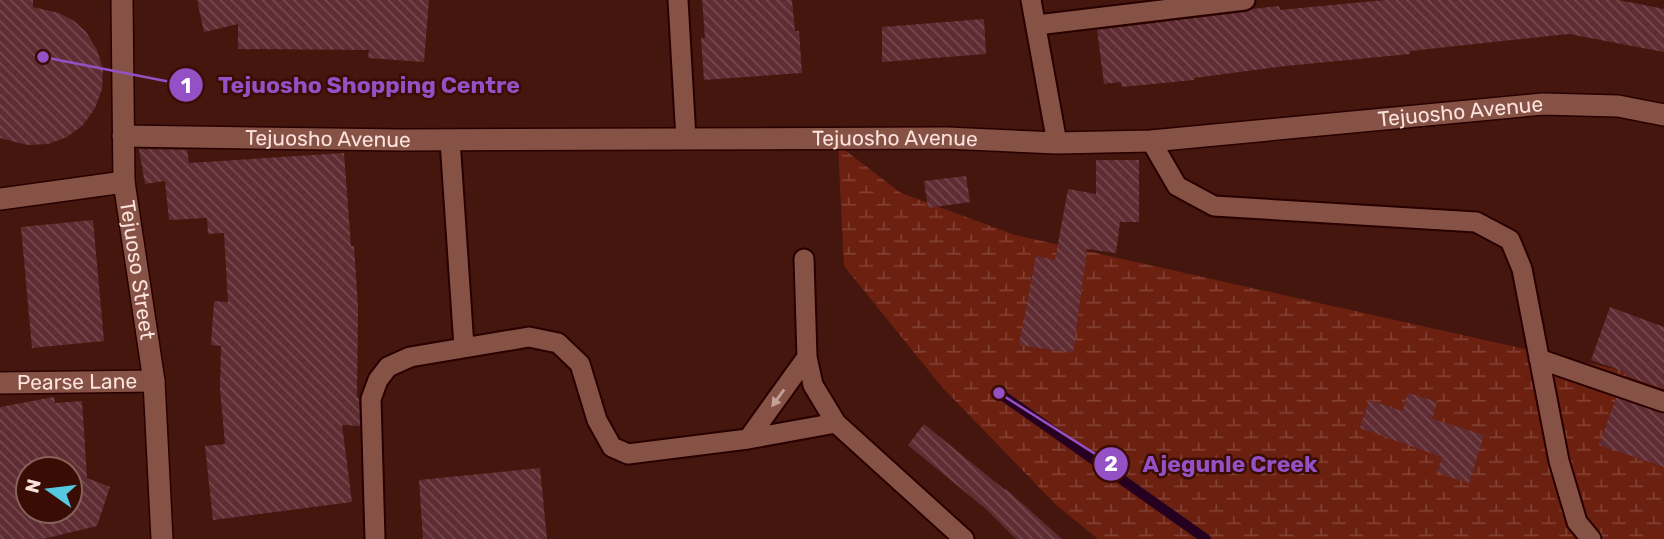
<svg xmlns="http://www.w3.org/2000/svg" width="1664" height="539" font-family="Rubik,sans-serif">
  <defs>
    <pattern id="wetland-marsh" width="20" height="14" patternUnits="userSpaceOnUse" patternTransform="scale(1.75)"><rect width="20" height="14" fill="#6c2010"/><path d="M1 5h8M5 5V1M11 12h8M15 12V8" fill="none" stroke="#824032"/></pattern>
    <pattern id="building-back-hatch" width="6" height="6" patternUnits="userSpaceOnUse" patternTransform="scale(1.75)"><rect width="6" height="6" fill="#5e2c32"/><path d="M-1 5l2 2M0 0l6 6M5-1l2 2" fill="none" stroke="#764a4f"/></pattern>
  </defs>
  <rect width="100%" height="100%" fill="#44160d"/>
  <!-- wetland -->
  <path fill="url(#wetland-marsh)" d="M838,145L901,193L1015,235L1664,380V539H1098L1056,505L942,387L844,266Z"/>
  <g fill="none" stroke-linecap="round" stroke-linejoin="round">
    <!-- stream -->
    <path stroke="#260021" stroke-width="10" d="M999,393L1206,539"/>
  </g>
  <!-- building -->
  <path fill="url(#building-back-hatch)" fill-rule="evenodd" d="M0,0H33V7L59,13L74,21L86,32L97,50L103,69L102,89L95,108L83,125L67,137L48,144L27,145L0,138Z
    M197,0H429L424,62L368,58L369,50L238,49V24L204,32Z
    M702,0H792L795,31H799L802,73L704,80L701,38H705Z
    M1385,0H1618L1664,9V52L1569,34L1410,51V54L1286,66L1194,78V80L1122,87L1121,82L1104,84L1097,30L1246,12L1253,9L1279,6L1280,10Z
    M984,19L986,54L882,62V27Z
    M139,149L187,150L189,163L344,153L351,246H354L358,307L357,398H359L360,426L342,425L352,502L213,520L205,446L225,444L220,389L221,346L211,345L214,301L228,302L224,233L208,234L207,218L169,220L165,181L145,184Z
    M1096,160H1139V222H1120L1116,253L1087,249L1073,353L1019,345L1036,256L1055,260L1068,189L1096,194Z
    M966,176L970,202L928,208L924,181Z
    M93,220L104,341L32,348L21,227Z
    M1610,307L1664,327V389L1624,375L1625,372L1591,360Z
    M1408,393L1437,402L1432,419L1484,435L1469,483L1437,473L1442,457L1360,428L1369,400L1402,411Z
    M54,397L55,403L82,401L87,478L110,487L97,526L43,539H0V407ZM28,469H70V511H28Z
    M1616,398L1664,414V467L1599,445Z
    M924,424L1005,490L1006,489L1062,539H1016L987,510L908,445Z
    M540,468L547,539H423L419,480Z"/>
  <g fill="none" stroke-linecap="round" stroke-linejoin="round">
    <!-- service casing -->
    <g stroke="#280000" stroke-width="23">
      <path id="service" d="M678,0L686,139
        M1031,0L1057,143
        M1037,25L1245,0
        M450,140L464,347
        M1151,141L1177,186L1214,206L1476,222L1510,240L1522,269L1559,461L1577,522L1591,539
        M804,259L807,357L813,385L836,423L964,539
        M1539,359L1664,402
        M748,439L807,357
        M375,539L371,399L378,380L388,367L410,357L529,337L558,343L580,364L597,420L612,447L628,454L748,439L836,423"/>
    </g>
    <!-- minor casing -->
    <g stroke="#280000" stroke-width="24">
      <g id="minor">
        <path id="s1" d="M122,0L124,182L154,381L162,539"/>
        <path id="s2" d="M123,136L402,140L947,138L1057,143L1151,141L1543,104L1618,106L1664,115"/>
        <path d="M0,199L124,182"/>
        <path id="s3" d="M0,383L154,381"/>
      </g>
    </g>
    <!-- service -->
    <use href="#service" stroke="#865246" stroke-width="19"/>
    <!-- minor -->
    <use href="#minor" stroke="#865246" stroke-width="21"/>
  </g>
  <!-- one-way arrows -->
  <defs><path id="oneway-solid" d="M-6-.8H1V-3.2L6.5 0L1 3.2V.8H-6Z" transform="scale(1.75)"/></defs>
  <use fill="#c6a198" href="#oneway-solid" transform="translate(778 398) rotate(126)"/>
  <g text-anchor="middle" stroke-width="5" stroke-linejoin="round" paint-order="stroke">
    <!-- street labels -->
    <g font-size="21" fill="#fbe2dc" stroke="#390c04">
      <text dy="7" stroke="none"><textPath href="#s2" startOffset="1339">Tejuosho Avenue</textPath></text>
      <text dy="7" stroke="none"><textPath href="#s2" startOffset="205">Tejuosho Avenue</textPath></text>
      <text dy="7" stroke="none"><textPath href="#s2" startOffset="772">Tejuosho Avenue</textPath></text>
      <text dy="7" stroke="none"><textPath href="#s1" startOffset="271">Tejuoso Street</textPath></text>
      <text dy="7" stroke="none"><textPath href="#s3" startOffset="77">Pearse Lane</textPath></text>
    </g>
  </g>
  <!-- callouts -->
  <path fill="none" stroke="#9550c5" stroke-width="2.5" d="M43 57L186 85M999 393L1111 464"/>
  <g fill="#9550c5" stroke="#390c04" stroke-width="2.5">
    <circle cx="43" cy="57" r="7"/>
    <circle cx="999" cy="393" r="7"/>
    <circle cx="186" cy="85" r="18"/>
    <circle cx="1111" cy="464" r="18"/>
  </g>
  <g font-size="21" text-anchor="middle" font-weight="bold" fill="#fff">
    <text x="186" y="93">1</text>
    <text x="1111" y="471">2</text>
  </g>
  <g font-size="23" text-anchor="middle" font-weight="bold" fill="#9550c5" stroke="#390c04" stroke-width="5" stroke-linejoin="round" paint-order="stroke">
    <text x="369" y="93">Tejuosho Shopping Centre</text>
    <text x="1230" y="472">Ajegunle Creek</text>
  </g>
  <!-- north arrow -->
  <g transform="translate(49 490) rotate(284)"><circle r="33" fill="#390c04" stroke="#87625a" stroke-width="2"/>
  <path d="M0-5L12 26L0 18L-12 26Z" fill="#56c9e1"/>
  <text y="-10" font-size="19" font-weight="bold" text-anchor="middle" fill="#fbe2dc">N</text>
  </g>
</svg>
